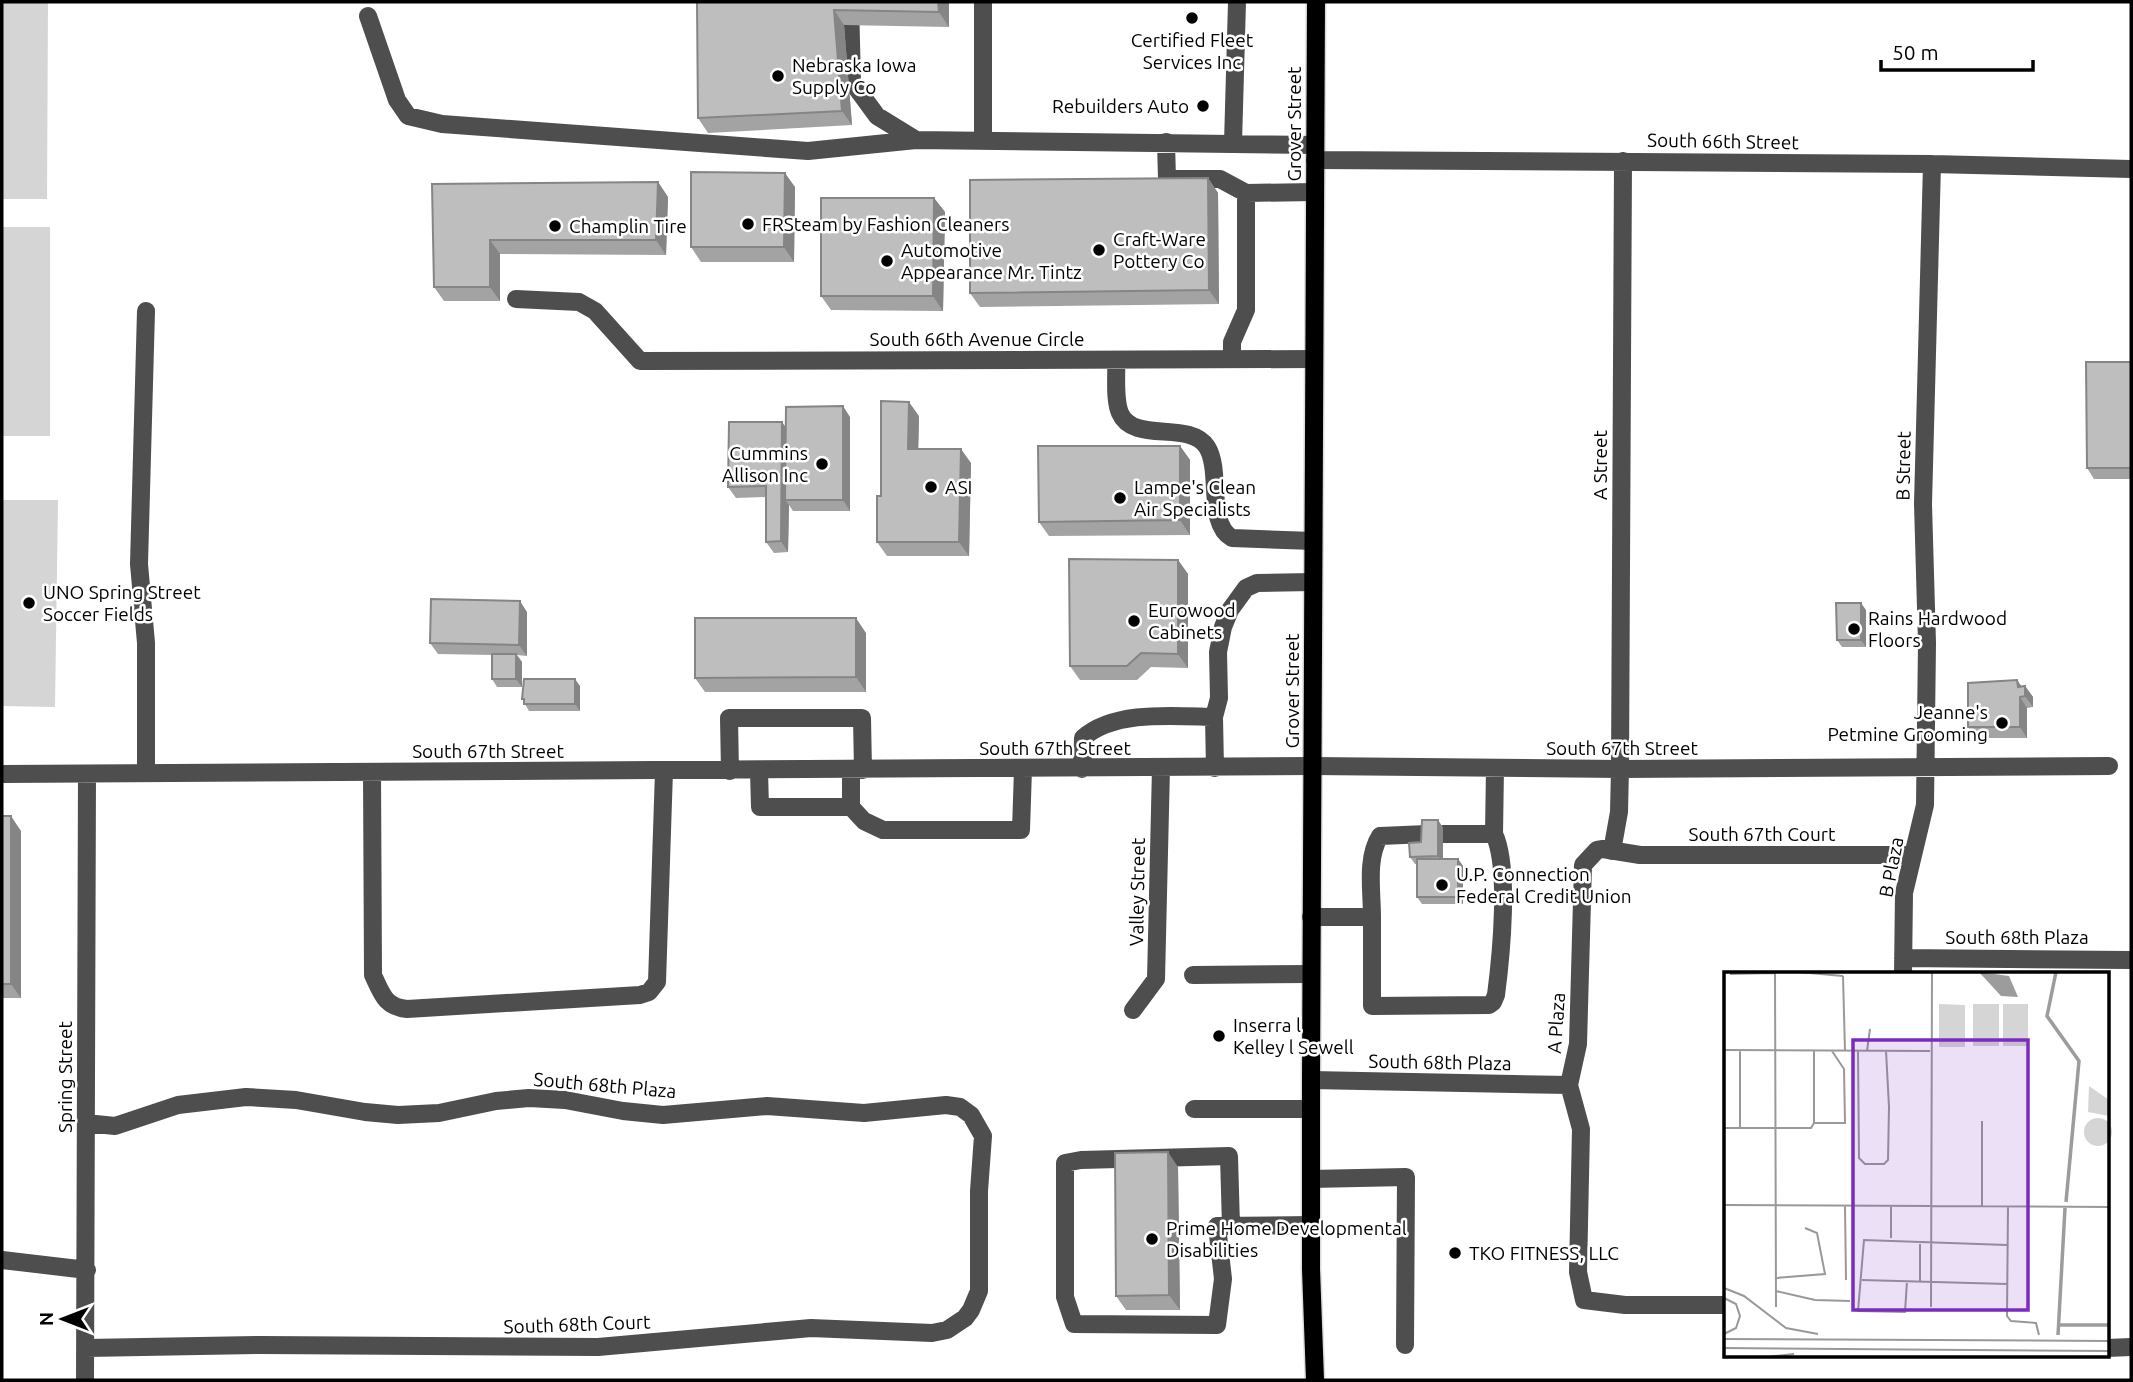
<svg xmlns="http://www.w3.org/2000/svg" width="2133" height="1382" font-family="Ubuntu,sans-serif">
  <rect width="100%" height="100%" fill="#fff"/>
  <!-- green -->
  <path fill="#d5d5d5" d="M2,2H48L47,199H2Z
    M2,227H50V436H2Z
    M2,500H58L55,707L2,706Z"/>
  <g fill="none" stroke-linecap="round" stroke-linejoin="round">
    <!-- major casing -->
    <g stroke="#dbdbdb" stroke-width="21">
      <path id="major" d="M1315,1380L1311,1269V1080L1316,2"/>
    </g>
    <!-- minor -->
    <path stroke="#4e4e4e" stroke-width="18" d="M850,2L852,82L877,116L916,140L1315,145
      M983,2V140
      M368,16L397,100L408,116L442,124L808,151L916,140
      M1166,142L1167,179H1220L1246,193
      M1233,143L1237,2
      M1315,160L1932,164L2131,169
      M516,299L579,302L595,311L640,361L1313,359
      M1232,359V342L1246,310V193L1315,192
      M1116,360C1117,376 1114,399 1120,413C1133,444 1190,420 1207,447C1222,471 1206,523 1232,538L1313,541
      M1215,768L1214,717L1219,698L1218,652L1223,627L1230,610L1246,588L1257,583L1313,582
      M1082,769L1083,738C1114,710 1174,716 1214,717
      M730,771L729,718H862L863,770
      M759,771L760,807H851V770
      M372,772L373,975C382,994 385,1007 407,1009L640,995L649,992L657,982L664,771
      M146,773V643L139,564L146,311
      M2,774L1312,766L1620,769L2109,766
      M851,807L864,821L883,830H1021L1023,769
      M1443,834H1494L1495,768
      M1612,851L1619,812L1620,769L1623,161
      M1311,917H1372C1372,891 1366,858 1380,836L1427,834
      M1372,917V1006L1489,1005L1493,1002L1496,995C1501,957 1510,867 1494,834
      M1903,958L2131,960
      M1903,974L1904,893L1925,805L1927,643L1923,504L1932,164
      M1193,975L1311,974
      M1133,1010L1156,979L1161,768
      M1311,1080L1569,1085
      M1194,1109H1311
      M86,1123L115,1126L178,1105L246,1097L296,1100L365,1112L398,1115L439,1113L496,1101L529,1098L565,1100L623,1111L663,1115L767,1106L864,1113L946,1105L960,1107L971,1115L983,1136L979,1191V1291L971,1310L965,1318L947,1330L932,1333L811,1328L598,1347L261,1345L86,1348
      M1311,1179L1406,1177L1405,1345
      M1231,1226L1229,1156L1081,1160L1065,1163V1297L1074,1324L1217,1325L1223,1279L1217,1226L1311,1225
      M2,1260L87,1270
      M1725,1305H1625L1584,1300L1578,1272L1581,1129L1569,1085L1578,1044L1583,865L1597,850L1603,849L1640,855H1913
      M2107,1348L2131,1347
      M85,1380L87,774"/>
    <!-- major -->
    <use href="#major" stroke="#000" stroke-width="18"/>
  </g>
  <!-- wall -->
  <path fill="#a3a3a3" d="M697,2H949V27L844,25L852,125L708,133L698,118Z
    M1208,178L1218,193L1219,304L980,307L970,293Z
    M658,182L668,197L666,255L500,254V301H444L434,287L432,184Z
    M795,187L794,262H701L691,247Z
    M934,198L945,212L943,311L831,310L821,296Z
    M2131,362V479H2094L2087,468Z
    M919,416L918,449L971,463L969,556H887L877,542L881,496Z
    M850,417V511H793L789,505L788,552L774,553L766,542V497L736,498L728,487Z
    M1180,446L1190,460V535L1049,536L1039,522Z
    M1178,560L1188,574V668L1151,667L1137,680H1080L1070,666Z
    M1866,610V647H1842L1837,640Z
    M527,612V656L517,655L522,662V687H497L492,679V655L438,654L430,643Z
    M866,633V692H705L695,678Z
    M580,686V711H529L522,699Z
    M2021,686H2025L2033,697V707L2027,708V738H1976L1968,727Z
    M2,816L21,831V998H2Z
    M1438,820L1443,828V859H1458L1463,866V904H1422L1417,897V864H1415L1410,857Z
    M1178,1167L1180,1310H1126L1116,1296Z"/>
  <!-- shaded-wall -->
  <path fill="#858585" d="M938,2H949V27L939,12Z
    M834,10L844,25L852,125L842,111Z
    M785,173L795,187L794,262L784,247Z
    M1208,178L1218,193L1219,304L1209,290Z
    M658,182L668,197L666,255L656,240Z
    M934,198L945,212L943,311L933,296Z
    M490,240L500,254V301L490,287Z
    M909,402L919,416L918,463L908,449Z
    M843,406L850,417V511L843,500Z
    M782,422L790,433L785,500L789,505L788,552L781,541Z
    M1180,446L1190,460V535L1180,520Z
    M961,449L971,463L969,556L959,542Z
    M1178,560L1188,574V668L1178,654Z
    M520,601L527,612V656L519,645Z
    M1861,603L1866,610V647L1861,640Z
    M856,618L866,633V692L856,677Z
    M516,654L522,662V687L516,679Z
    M575,679L580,686V711L575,704Z
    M2017,680L2025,691V686L2033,697V707L2018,687Z
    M2020,697L2027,708V738L2020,727Z
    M11,816L21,831V998L11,984Z
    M1438,820L1443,828V863L1438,856Z
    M1458,859L1463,866V904L1458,897Z
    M1168,1152L1178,1167L1180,1310L1169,1295Z"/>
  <!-- building -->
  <path fill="#bebebe" stroke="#858585" stroke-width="2" d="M697,2H938L939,12L834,10L842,111L698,118Z
    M691,172L785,173L784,247H691Z
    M1208,178L1209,290L970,293V180Z
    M658,182L656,240H490V287H434L432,184Z
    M821,198H934L933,296H821Z
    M2086,362H2131V468H2087Z
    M881,401L909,402L908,449H961L959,542H877V496H881Z
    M843,406V500H785L786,407Z
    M729,422H782L781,541L766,542V486L728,487Z
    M1038,446H1180V520L1039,522Z
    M1069,559L1178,560V654L1141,653L1127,666H1070Z
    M431,599L520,601L519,645L430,643Z
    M1836,603H1861V640H1837Z
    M695,618H856V677L695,678Z
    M492,654H516V679H492Z
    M524,679H575V704H524V699H522Z
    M2017,680L2018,687L2025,686V696L2020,697V727H1968V683Z
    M2,816H11V984H2Z
    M1422,820H1438V856L1410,857L1409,843L1421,842Z
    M1417,859H1458V897H1417Z
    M1168,1152L1169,1295L1116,1296L1115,1153Z"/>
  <!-- markers -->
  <g fill="#000" stroke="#fff" stroke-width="2.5">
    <circle cx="1192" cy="18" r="7"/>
    <circle cx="778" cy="76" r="7"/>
    <circle cx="1203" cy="106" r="7"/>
    <circle cx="748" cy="224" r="7"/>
    <circle cx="555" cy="226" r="7"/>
    <circle cx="1099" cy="250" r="7"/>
    <circle cx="887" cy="261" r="7"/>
    <circle cx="822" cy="464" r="7"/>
    <circle cx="931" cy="487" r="7"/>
    <circle cx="1120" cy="498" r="7"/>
    <circle cx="29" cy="603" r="7"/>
    <circle cx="1134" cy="621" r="7"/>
    <circle cx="1854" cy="629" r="7"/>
    <circle cx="2002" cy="723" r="7"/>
    <circle cx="1442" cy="885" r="7"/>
    <circle cx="1219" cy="1036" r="7"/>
    <circle cx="1152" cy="1239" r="7"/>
    <circle cx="1455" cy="1253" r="7"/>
  </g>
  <g text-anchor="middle" stroke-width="5" stroke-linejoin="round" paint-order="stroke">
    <!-- poi labels -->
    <g font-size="19" fill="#000" stroke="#fff" text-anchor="start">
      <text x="1192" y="47" text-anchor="middle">Certified Fleet<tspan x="1192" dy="22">Services Inc</tspan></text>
      <text x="792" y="72">Nebraska Iowa<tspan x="792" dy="22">Supply Co</tspan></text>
      <text x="1189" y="113" text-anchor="end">Rebuilders Auto</text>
      <text x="762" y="231">FRSteam by Fashion Cleaners</text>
      <text x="569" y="233">Champlin Tire</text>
      <text x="1113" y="246">Craft-Ware<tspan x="1113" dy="22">Pottery Co</tspan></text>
      <text x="901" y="257">Automotive<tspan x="901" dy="22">Appearance Mr. Tintz</tspan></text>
      <text x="808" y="460" text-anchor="end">Cummins<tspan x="808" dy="22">Allison Inc</tspan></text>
      <text x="945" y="494">ASI</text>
      <text x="1134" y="494">Lampe's Clean<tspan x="1134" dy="22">Air Specialists</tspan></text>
      <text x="43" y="599">UNO Spring Street<tspan x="43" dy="22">Soccer Fields</tspan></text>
      <text x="1148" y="617">Eurowood<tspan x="1148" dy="22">Cabinets</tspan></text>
      <text x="1868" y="625">Rains Hardwood<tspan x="1868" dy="22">Floors</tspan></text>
      <text x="1988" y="719" text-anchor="end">Jeanne's<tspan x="1988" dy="22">Petmine Grooming</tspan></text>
      <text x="1456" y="881">U.P. Connection<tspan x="1456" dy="22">Federal Credit Union</tspan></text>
      <text x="1233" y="1032">Inserra l<tspan x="1233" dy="22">Kelley l Sewell</tspan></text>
      <text x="1166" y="1235">Prime Home Developmental<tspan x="1166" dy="22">Disabilities</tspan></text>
      <text x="1469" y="1260">TKO FITNESS, LLC</text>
    </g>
    <!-- street labels -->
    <g font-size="19" fill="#000" stroke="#fff">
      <text transform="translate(1294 124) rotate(-90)" y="7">Grover Street</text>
      <text transform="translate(1723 141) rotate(1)" y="7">South 66th Street</text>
      <text x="977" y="346">South 66th Avenue Circle</text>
      <text transform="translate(1600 465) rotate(-90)" y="7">A Street</text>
      <text transform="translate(1903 466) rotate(-89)" y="7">B Street</text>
      <text transform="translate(1292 691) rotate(-90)" y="7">Grover Street</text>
      <text x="1055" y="755">South 67th Street</text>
      <text x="1622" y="755">South 67th Street</text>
      <text x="488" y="758">South 67th Street</text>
      <text x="1762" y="841">South 67th Court</text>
      <text transform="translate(1891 867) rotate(-79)" y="7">B Plaza</text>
      <text transform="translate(1137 892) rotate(-89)" y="7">Valley Street</text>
      <text x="2017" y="944">South 68th Plaza</text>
      <text transform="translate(1556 1023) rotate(-86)" y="7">A Plaza</text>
      <text transform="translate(1440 1062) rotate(1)" y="7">South 68th Plaza</text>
      <text transform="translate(65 1077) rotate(-90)" y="7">Spring Street</text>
      <text transform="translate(605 1085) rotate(5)" y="7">South 68th Plaza</text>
      <text transform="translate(577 1324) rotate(-2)" y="7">South 68th Court</text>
    </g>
  </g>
  <!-- overview -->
  <g transform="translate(1724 972)">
    <rect width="385" height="385" fill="#fff"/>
    <path d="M215,32L241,33V75H215ZM249,32H275V74H249ZM279,32H304V74H279ZM365,114L385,128V144L364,140ZM360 160a14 14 0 1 1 28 0a14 14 0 1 1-28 0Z" fill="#d5d5d5"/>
    <path d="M255,0L285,4L294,25L277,24Z" fill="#9c9c9c"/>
    <path fill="none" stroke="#9c9c9c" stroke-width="3.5" d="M332,0L323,44L355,89L342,230M335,353H385M334,363L341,236"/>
    <path fill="none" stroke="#999" stroke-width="2" d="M51,0L52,335M74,0L119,4M6,2L51,1M119,4L121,79M0,78L206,79M90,79V151M134,79L135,186L141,192H160L164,188L165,135L162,79M143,79L146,57M258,149V234M90,151H121L120,97L108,79M0,156H87L90,151M16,156V79M0,233L385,235M121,234L122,308M284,234L283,344L287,349L312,351L315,363M167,266V234M52,306L101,302L93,261L81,256M138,308L283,312M183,309L181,340L134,339L140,268L283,273M196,310V272M0,316L20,324L62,356L94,362M52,319L91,328L126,329M0,326L12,332L16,344L12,356L0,362M207,335L208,0M0,367L385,369M0,376L385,379M43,385L70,382"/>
    <path fill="#7b2cbf" fill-opacity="0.15" stroke="#7b2cbf" stroke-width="3.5" d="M129,68H304V338H129Z"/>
    <rect width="385" height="385" fill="none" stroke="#000" stroke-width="3.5"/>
  </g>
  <!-- border -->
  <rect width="2133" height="1382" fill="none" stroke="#000000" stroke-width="7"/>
  <!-- north arrow -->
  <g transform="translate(63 1319) rotate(270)" stroke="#ffffff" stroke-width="5" paint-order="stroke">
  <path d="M0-5L12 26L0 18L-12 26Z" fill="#000000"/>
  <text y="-10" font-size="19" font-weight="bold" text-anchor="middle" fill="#000000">N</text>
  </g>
  <!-- scale -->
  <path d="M1881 60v10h152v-10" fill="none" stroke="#000000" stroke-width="3.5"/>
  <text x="1892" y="60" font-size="21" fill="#000000" stroke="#ffffff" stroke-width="5" paint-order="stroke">50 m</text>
</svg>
